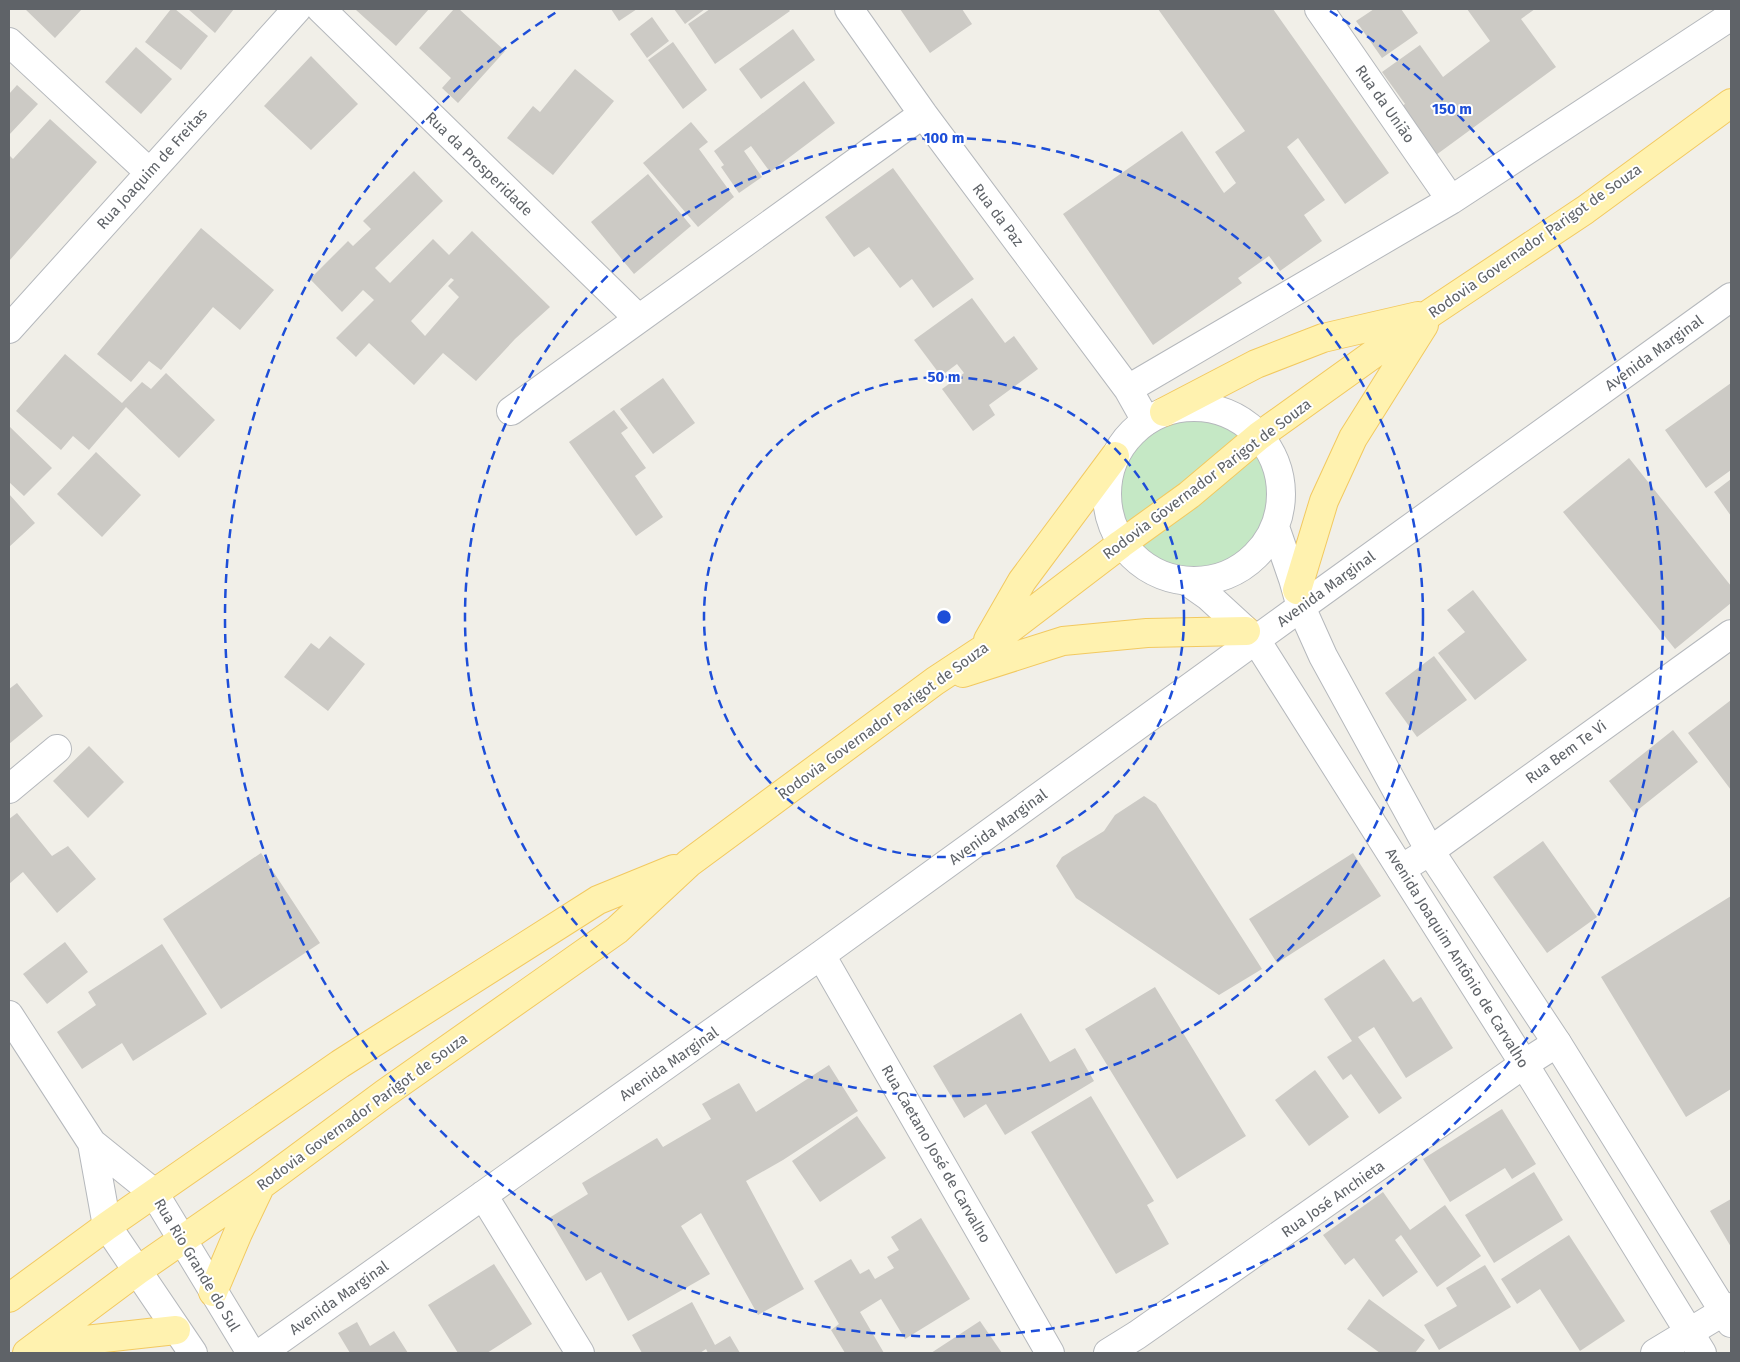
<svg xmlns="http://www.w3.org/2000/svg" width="1740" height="1362" font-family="'Fira Sans',sans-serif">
  <rect width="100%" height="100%" fill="#f1efe8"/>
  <!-- green -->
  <path fill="#c5e8c5" d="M1115 495a78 78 0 1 1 156 0a78 78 0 1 1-156 0Z"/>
  <!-- building -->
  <path fill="#cccac5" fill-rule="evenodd" d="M25,9H82L55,38Z
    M171,9H175L208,36L181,70L145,42Z
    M188,9H234L215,33Z
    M358,9H429L396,46L356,10Z
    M454,9H459L505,51L458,103L442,88L451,78L419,48Z
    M611,9H637L619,21Z
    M674,9H705L685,24Z
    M710,9H788L790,11L715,64L688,24Z
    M900,9H962L972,24L930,53Z
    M1158,9H1273L1389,173L1345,204L1298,138L1287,147L1325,200L1304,215L1322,241L1280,271L1269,256L1238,278L1242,283L1153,345L1063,214L1182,131L1224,193L1236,183L1215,152L1245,131Z
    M1374,9H1401L1418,33L1382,58L1356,21Z
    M1467,9H1535L1521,19L1556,67L1436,155L1402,106L1405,104L1382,72L1420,45L1443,77L1490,41Z
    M652,17L669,41L647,58L630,34Z
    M793,29L815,60L761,99L739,69Z
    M673,42L707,90L683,109L648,60Z
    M136,47L172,79L141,114L105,82Z
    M311,56L358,104L311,150L264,106Z
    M575,69L614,101L553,175L507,138L533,106L540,112Z
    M804,81L835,123L770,172L751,146L744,151L762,177L739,193L721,167L724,165L714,151Z
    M17,85L38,104L9,135V94Z
    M50,119L97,162L9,261V155L13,159Z
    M691,122L708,142L699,149L734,197L698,227L643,163Z
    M893,168L974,279L933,308L912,279L900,288L869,247L854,257L825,217Z
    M414,171L443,201L375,268L390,283L433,239L449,255L472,231L550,307L515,339L476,381L443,353L414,385L369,343L356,357L336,338L374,300L363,290L342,312L310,279L348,241L353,246L371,229L363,221ZM451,278L454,280L448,286L459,297L425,336L411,321Z
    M648,174L691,226L634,274L591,222Z
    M201,228L274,290L240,330L213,307L161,370L149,361L131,382L97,354Z
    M972,298L1005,343L1014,336L1038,369L989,405L995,415L973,431L942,389L964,373L957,364L941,376L914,340Z
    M65,354L122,403L142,382L151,389L166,373L215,420L179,458L126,407L89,450L73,436L61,450L16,411Z
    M663,378L695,423L653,454L620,409Z
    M1731,383V470L1706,488L1665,430Z
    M614,410L628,428L621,433L646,468L635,476L663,517L636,536L569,442Z
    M9,426L52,468L24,496L9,482Z
    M96,452L141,495L102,537L57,494Z
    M1629,458L1731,586V603L1675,649L1563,512Z
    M1731,479V516L1714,492Z
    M9,494L35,523L9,547Z
    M1473,590L1527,660L1475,700L1438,653L1465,632L1447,610Z
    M330,636L365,664L328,711L284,677L311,643L319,649Z
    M1434,656L1467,700L1417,737L1385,693Z
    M17,683L43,716L9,744V689Z
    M1731,700V790L1688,733Z
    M1673,730L1698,762L1634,813L1609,781Z
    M89,746L124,782L88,818L53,781Z
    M1144,796L1156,804L1262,969L1219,995L1076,898L1056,866L1062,857L1104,831L1115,815Z
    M17,813L52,856L68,846L96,879L57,913L23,872L9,884V819Z
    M1543,841L1597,917L1547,953L1493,877Z
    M261,853L320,943L221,1009L163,919Z
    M1353,853L1381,896L1277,963L1249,919Z
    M1731,896V1089L1686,1117L1601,977Z
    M65,942L88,972L47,1004L23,974Z
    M162,944L207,1014L133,1061L122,1043L82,1069L57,1032L96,1005L88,992Z
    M1384,959L1413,1002L1421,997L1453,1048L1406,1078L1374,1027L1358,1037L1402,1098L1379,1114L1351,1074L1343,1080L1327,1057L1352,1041L1324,999Z
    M1155,987L1246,1136L1177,1179L1085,1029Z
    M1021,1013L1050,1062L1075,1048L1094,1081L1005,1135L986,1104L964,1118L933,1066Z
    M829,1065L858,1111L783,1160L746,1181L804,1289L758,1315L701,1213L681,1226L710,1274L628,1321L601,1272L586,1281L549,1218L588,1194L582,1183L657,1138L663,1147L711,1119L702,1104L739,1083L756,1112Z
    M1315,1070L1349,1117L1309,1146L1275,1100Z
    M1091,1096L1154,1201L1147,1205L1169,1244L1116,1274L1031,1132Z
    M1502,1109L1536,1164L1512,1179L1505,1168L1450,1202L1423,1159Z
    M857,1116L886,1158L820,1202L792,1161Z
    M1534,1172L1563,1220L1494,1263L1465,1215Z
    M1383,1192L1410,1230L1445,1205L1481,1256L1437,1287L1401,1235L1395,1240L1418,1272L1383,1297L1354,1258L1345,1265L1323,1235Z
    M1731,1199V1247L1710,1211Z
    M921,1218L970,1299L905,1339L881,1299L860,1312L884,1353H845L831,1330L839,1324L814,1281L851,1259L860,1274L869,1269L875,1279L894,1268L887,1257L899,1250L891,1237Z
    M1569,1235L1625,1321L1580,1351L1540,1289L1517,1304L1501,1279Z
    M494,1264L532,1324L487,1353H458L428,1305Z
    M1485,1265L1511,1307L1439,1350L1424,1325L1457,1306L1446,1288Z
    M1369,1299L1425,1340L1415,1353H1380L1347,1329Z
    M692,1302L715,1345L730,1336L740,1353H708L706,1349L700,1353H642L632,1335Z
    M980,1321L1002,1353H931Z
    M357,1322L370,1346L394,1331L408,1353H350L338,1333Z"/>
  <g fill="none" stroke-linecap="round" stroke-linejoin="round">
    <!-- minor casing -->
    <g stroke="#b5b8bc" stroke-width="30">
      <path id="minor" d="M321,9L638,318
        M849,9L923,114L1128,389L1146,421
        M1319,9L1451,200
        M9,42L149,172
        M9,329L297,9
        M1128,389L1451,200L1731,16
        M511,411L923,114
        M9,789L57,749
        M1401,869L1430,851L1731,634
        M821,955L1050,1353
        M9,1015L92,1143L154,1193
        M92,1143L107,1226
        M483,1195L580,1353
        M261,1353L821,955L1301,607L1731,297
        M1108,1353L1137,1335L1524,1064L1557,1043
        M1655,1353L1731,1307"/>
    </g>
    <!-- tertiary casing -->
    <g stroke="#b5b8bc" stroke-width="30">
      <path id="tertiary" d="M1107 494a87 87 0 1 1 174 0a87 87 0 1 1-174 0Z
        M1275,527L1293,579L1301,607L1323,656L1430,851L1557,1043L1731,1323
        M1188,582L1208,596L1256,640L1524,1064L1702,1353
        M154,1193L251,1353
        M107,1226L193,1353"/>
    </g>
    <!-- primary casing -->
    <g stroke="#f2c960" stroke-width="30">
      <path id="primary" d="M1164,412L1256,364L1323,338L1418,316
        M1297,590L1324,501L1353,438L1424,325
        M988,640L1022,581L1115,456
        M963,673L1063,641L1147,633L1246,631
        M213,1292L238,1233L259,1189
        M9,1298L107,1226L340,1064L598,900L674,869
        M40,1345L176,1330
        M27,1353L137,1271L260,1186L384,1094L617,930L689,863L935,681L982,650L1121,544L1189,495L1259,436L1432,312L1585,210L1731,103"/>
    </g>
    <!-- minor -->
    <use href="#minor" stroke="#fff" stroke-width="28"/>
    <!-- tertiary -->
    <use href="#tertiary" stroke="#fff" stroke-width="28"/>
    <!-- primary -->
    <use href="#primary" stroke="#fff2af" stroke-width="28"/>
  </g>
  <!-- distance rings -->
  <g fill="none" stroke="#1d4ed8" stroke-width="2.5" stroke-dasharray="9 6">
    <circle cx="944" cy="617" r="240"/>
    <circle cx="944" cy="617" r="479"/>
    <path d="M1330 11A719 719 0 1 1 558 11"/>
  </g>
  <g text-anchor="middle" stroke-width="4" stroke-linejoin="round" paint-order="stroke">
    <!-- street labels -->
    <g font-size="15" fill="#5f6368" stroke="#fff">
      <text transform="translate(1385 104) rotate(55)" y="5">Rua da União</text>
      <text transform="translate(479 164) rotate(44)" y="5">Rua da Prosperidade</text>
      <text transform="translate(152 169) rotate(-48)" y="5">Rua Joaquim de Freitas</text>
      <text transform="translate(998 215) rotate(53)" y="5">Rua da Paz</text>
      <text transform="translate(1535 241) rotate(-35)" y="5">Rodovia Governador Parigot de Souza</text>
      <text transform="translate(1654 353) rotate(-36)" y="5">Avenida Marginal</text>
      <text transform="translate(1207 479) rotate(-37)" y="5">Rodovia Governador Parigot de Souza</text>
      <text transform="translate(1326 589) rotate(-36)" y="5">Avenida Marginal</text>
      <text transform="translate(883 721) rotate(-36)" y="5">Rodovia Governador Parigot de Souza</text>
      <text transform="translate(1566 752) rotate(-36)" y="5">Rua Bem Te Vi</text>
      <text transform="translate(998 827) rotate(-36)" y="5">Avenida Marginal</text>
      <text transform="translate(1457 958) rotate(58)" y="5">Avenida Joaquim Antônio de Carvalho</text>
      <text transform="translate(669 1064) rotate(-35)" y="5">Avenida Marginal</text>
      <text transform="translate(362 1112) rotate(-36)" y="5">Rodovia Governador Parigot de Souza</text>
      <text transform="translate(936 1154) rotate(60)" y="5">Rua Caetano José de Carvalho</text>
      <text transform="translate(1333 1199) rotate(-35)" y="5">Rua José Anchieta</text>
      <text transform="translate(197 1265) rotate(59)" y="5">Rua Rio Grande do Sul</text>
      <text transform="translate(339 1298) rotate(-35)" y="5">Avenida Marginal</text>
    </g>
  </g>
  <circle cx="944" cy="617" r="8" fill="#1d4ed8" stroke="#fff" stroke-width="2.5"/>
  <g font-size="15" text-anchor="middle" font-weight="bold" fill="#1d4ed8" stroke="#fff" stroke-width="4" stroke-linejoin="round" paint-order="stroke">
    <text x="1452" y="114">150 m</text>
    <text x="944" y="143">100 m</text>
    <text x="944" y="382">50 m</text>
  </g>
  <!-- border -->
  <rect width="1740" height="1362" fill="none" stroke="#5f6368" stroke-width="20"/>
</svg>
